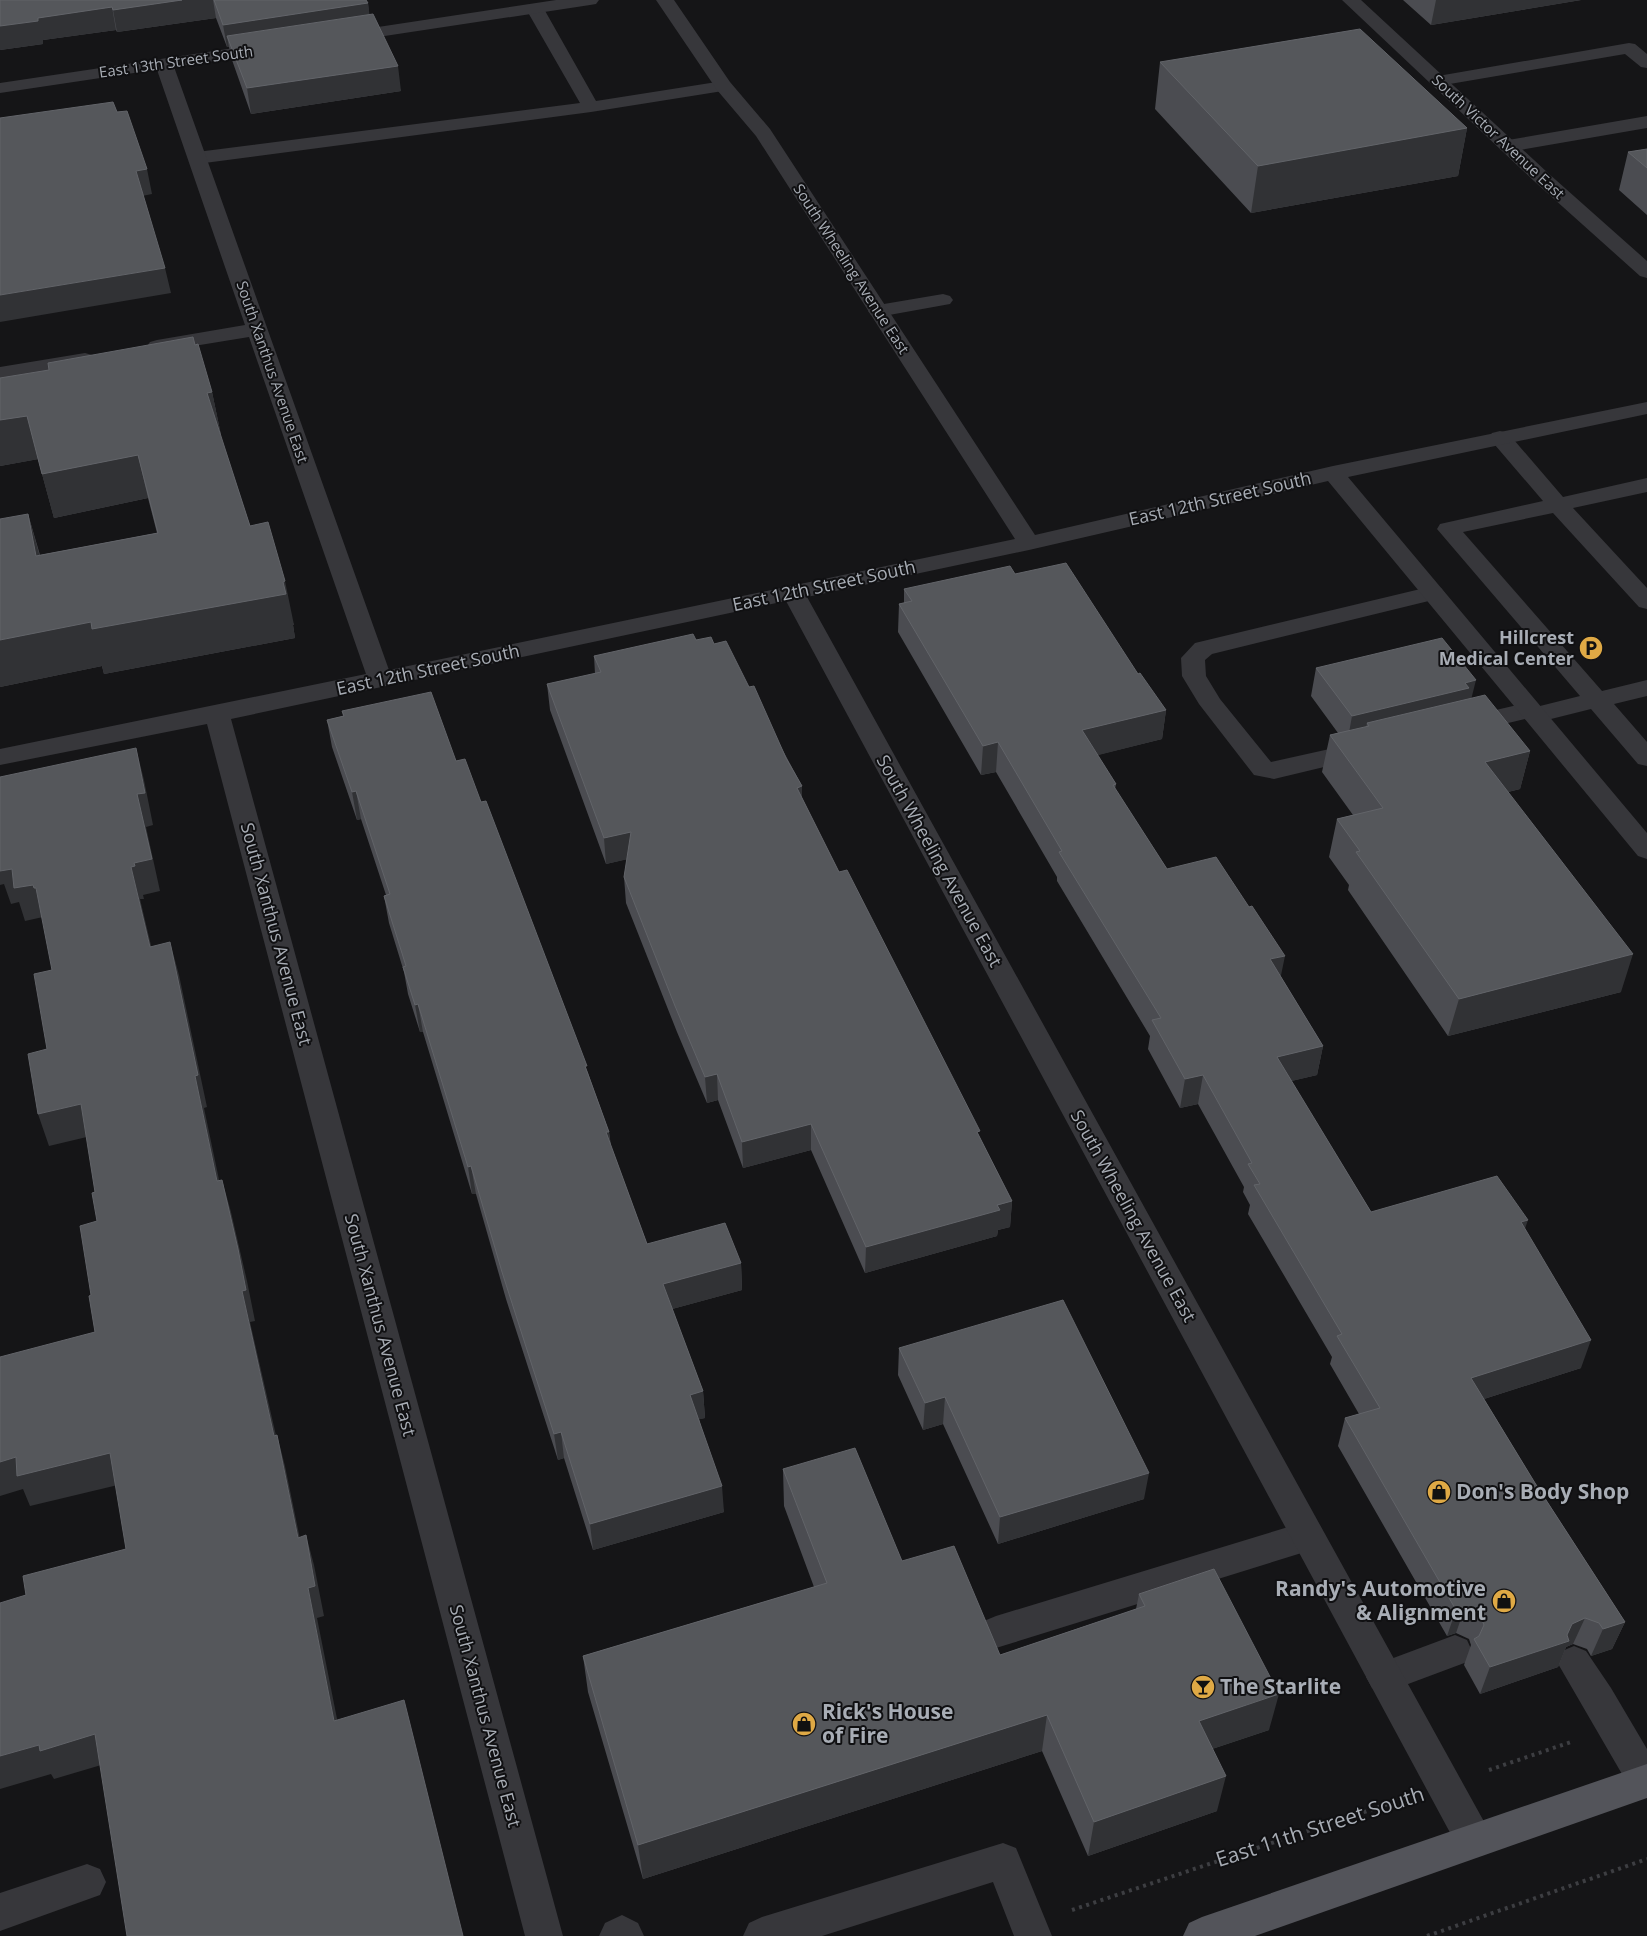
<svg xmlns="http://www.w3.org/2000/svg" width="1647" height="1936" font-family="'Open Sans',sans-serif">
  <rect width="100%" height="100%" fill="#151517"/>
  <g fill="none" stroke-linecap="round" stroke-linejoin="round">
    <!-- path -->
    <path stroke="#3d3e42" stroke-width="4" stroke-dasharray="3 4.5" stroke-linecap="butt" d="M1489,1770L1571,1742
      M1072,1910L1400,1800
      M1427,1936L1647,1859"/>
    <!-- service -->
    <path fill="#37373b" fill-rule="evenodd" d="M535,4L541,5L544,9L596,101L723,81L729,82L732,86L729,90L723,91L591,112L197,164L190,162L188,158L190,154L197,152L580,103L526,9L529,5Z
      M1629,43L1635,44L1647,54V68L1641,67L1625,54L1438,86L1432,85L1429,81L1432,77L1438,76Z
      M1647,116V128L1508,152L1501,150L1499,146L1501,142L1508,140Z
      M943,294L950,296L953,300L950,304L878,317L871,315L868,311L871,307L878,305Z
      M1500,431L1508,433L1563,497L1647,478V492L1573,508L1647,588V609L1639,607L1553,513L1463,532L1602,691L1647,680V696L1614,704L1647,742V766L1638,764L1591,709L1535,723L1525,719L1466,733L1457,731L1454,725L1457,719L1530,702L1540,706L1580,696L1437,529L1440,524L1543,501L1489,438L1492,433Z
      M1433,586L1441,588L1445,593L1441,598L1212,654L1205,660L1206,676L1220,699L1271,762L1361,742L1370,744L1374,750L1370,756L1274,779L1254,775L1199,704L1182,676L1181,658L1195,643Z
      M1308,1521L1320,1526L1325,1536L1320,1546L1308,1551L996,1648L984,1643L979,1632L984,1621L996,1616Z
      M1455,1635L1467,1640L1472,1651L1467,1662L1384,1693L1372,1688L1366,1677L1372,1666Z
      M1574,1646L1586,1651L1611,1688L1647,1749V1798L1633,1793L1557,1662L1562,1651Z
      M1003,1843L1016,1848L1052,1936H1014L993,1882L822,1936H743L749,1923L762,1917Z
      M87,1864L100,1869L106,1882L100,1895L0,1931V1893Z
      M622,1915L638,1923L644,1936H599L605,1923Z"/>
    <!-- minor -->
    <path fill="#37373b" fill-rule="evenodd" d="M656,0H674L730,82L770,129L1035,535L1333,466L1647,402V414L1348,477L1647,833V859L1638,856L1328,481L1029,550L807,597L1487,1827L1492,1840L1487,1853L1474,1858L1461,1853L786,601L231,719L563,1936H525L207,724L0,765V749L366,674L249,337L157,352L150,350L147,346L150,342L157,340L245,325L155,64L158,60L164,59L170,60L173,64L389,670L1015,539L756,136L717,90Z
      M1342,0H1361L1548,173L1647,261V278L1640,276L1534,181Z
      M85,353L92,355L95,359L92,363L0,379V367Z"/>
    <!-- tertiary -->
    <path fill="#37373b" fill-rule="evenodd" d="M556,0H599L596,4L590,5L345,42L339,41L336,37L339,33L345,32Z
      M268,43L274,44L277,48L274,52L0,93V83Z"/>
    <!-- primary -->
    <path fill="#53545a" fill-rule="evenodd" d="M1647,1764V1798L1255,1936H1183L1189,1923L1202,1917Z"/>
  </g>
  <!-- wall -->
  <path fill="#4b4c51" d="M0,0H366L368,3L369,15L401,91L251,114L232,60L229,47H227L216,18L117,32L116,30L43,40V44L0,50Z
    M1403,0H1581L1431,25Z
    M1160,62L1467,128L1458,176L1251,213L1155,109Z
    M1647,149V215L1619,190L1628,152Z
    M0,378L212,392L221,435H220L250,526L294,625H293L295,638L104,674L102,666L0,687L28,514L40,555L157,533L148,498L54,518L38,459L0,466Z
    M1015,574L1138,674L1166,710L1162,739L1097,755L1116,784L1115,789L1167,869L1281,977L1323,1046L1317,1075L1291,1081L1371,1212L1525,1229L1581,1368L1484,1399L1535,1483L1625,1622L1612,1649L1591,1656L1587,1649L1573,1644L1566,1647L1558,1667L1480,1694L1464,1665L1471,1645L1469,1639L1456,1633L1447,1636L1338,1446L1345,1418L1359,1414L1330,1364L1332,1357L1248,1214L1250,1205L1243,1192L1244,1187L1198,1104L1180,1108L1148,1049L1150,1036L1057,881V877L996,772L981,775L898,632L899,604L904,603V589Z
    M696,640L714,644L749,687L802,786V798L839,872L979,1136L1012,1201L1010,1227L998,1230L997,1236L865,1273L811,1150L743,1168L718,1100L707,1103L677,1032L626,903L624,877L627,859L606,864L550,710L547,684L595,674L594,656Z
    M1316,668L1472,698L1530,751L1520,789L1508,792L1621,992L1448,1036L1348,890L1349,885L1329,857L1337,819L1353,815L1322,772L1330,735L1338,733L1311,696Z
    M342,711L456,761L481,802L588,1073L609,1132L611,1146L647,1244L741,1263L742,1290L672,1309L703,1391L705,1418L699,1419L724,1512L593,1550L564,1458L558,1460L506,1299L476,1194H472L423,1032H420L408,994L404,972L389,923L384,896L386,895L361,819L357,820L332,747L327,720L343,716Z
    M899,1348L1144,1499L998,1544L943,1424L923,1430L898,1375Z
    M783,1469L902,1561L1000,1655L1136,1609L1139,1594L1269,1730L1212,1749L1217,1811L1088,1856L1042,1751L643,1879L588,1692L583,1656L814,1587L784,1506Z"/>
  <!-- shaded-wall -->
  <path fill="#313235" d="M182,0H213L216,18L117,32L113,10Z
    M1436,0H1581L1431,25Z
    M368,3L371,26L227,36L229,47H227L223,25Z
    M112,7L116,30L43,40V44L0,50V26L38,18Z
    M398,66L401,91L251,114L247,88Z
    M1467,128L1458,176L1251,213L1258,166Z
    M147,169L152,194L142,196L136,171Z
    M165,268L171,293L0,322V295Z
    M212,392L221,435L216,436L207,393Z
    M27,416L39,459L0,466V420Z
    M138,455L148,498L54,518L42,474Z
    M28,514L40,557L36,556Z
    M285,581L294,625H293L295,638L104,674L102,666L0,687V640Z
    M1476,680L1469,708L1367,723L1364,740L1347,744L1352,716Z
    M1166,710L1162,739L1079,760L1082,730Z
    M998,742L996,772L981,775L983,746Z
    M136,748L144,780L153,825L146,827L160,891L143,895L144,899H140L159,979L150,947L131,867L134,863L137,794Z
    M1530,751L1520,789L1475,800L1485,762Z
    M802,786V812L797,788Z
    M356,791L361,819L357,820L352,792Z
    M631,832L633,858L606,864L604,838Z
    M0,858L12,869L33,885L36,888L43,917L25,921L19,902L11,904L4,884L0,885Z
    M170,942L179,975L207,1107L204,1108L226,1213L217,1181L195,1076Z
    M1633,954L1621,992L1448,1036L1459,999Z
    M1285,956L1279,985L1270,959Z
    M418,1004L423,1032H420L415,1005Z
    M1323,1046L1317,1075L1271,1086L1277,1057Z
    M717,1074L718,1100L707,1103L705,1077Z
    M1203,1075L1198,1104L1180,1108L1185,1079Z
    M81,1104L91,1136L49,1146L38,1114Z
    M811,1124V1150L743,1168L742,1142Z
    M606,1132H609L612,1159Z
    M471,1166L476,1194H472L468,1167Z
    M222,1180L231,1212L247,1281L255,1321L250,1322L283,1466L274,1436L242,1291Z
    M1012,1201L1010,1227L998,1230L997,1236L865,1273L866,1247Z
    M1528,1220L1518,1249L1521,1222Z
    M741,1263L742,1290L665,1311L663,1284Z
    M1591,1340L1581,1368L1462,1406L1471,1378Z
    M703,1391L705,1418L692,1421L690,1395Z
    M945,1397L943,1424L923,1430L925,1403Z
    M561,1432L564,1458L558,1460L554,1434Z
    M277,1435L285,1466L306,1568L298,1538Z
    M110,1453L122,1484L30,1506L23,1489L0,1496V1462L16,1457Z
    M1149,1473L1144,1499L998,1544L1000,1517Z
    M722,1486L724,1512L593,1550L590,1524Z
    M306,1535L314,1565L324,1616L317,1618L343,1749L334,1721L308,1588Z
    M1465,1607L1456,1633L1447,1636L1456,1610Z
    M1585,1618L1573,1644L1566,1647L1558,1667L1480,1694L1490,1667L1572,1624Z
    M1625,1622L1612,1649L1591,1656L1603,1629Z
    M1279,1694L1269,1730L1191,1756L1199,1721Z
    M1047,1715L1042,1751L643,1879L638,1845Z
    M95,1734L108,1763L54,1779L51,1774L0,1789V1756L39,1745Z
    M1226,1776L1217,1811L1088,1856L1094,1822Z"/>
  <!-- building -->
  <path fill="#55575b" stroke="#626469" d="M0,0H182L113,10L112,7L38,18V21L0,26Z
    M214,0H366L368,3L223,25Z
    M373,14L398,66L247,88L227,36Z
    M1360,29L1467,128L1258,166L1160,62Z
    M113,102L117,112L127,111L147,169L136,171L165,268L0,295V118Z
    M1647,149V168L1628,152Z
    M193,337L195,345L198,344L212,392L207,393L250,526L268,522L285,581L283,582L286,594L92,629L91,622L0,640V519L28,514L36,556L158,533L138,455L42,474L27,416L0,420V378L49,370L48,363Z
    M1066,563L1138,674L1140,673L1166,710L1082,730L1116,784L1113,785L1167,869L1216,857L1249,907L1252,906L1285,956L1270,959L1323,1046L1277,1057L1371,1212L1497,1176L1528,1220L1521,1222L1591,1340L1471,1378L1535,1483L1625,1622L1603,1629L1599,1623L1585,1618L1572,1624L1567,1635L1569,1641L1490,1667L1474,1639L1479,1636L1484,1625L1479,1613L1465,1607L1456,1610L1345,1418L1380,1408L1337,1336L1342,1334L1254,1185L1260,1184L1248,1164L1252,1163L1203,1075L1185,1079L1152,1020L1161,1018L1059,852L1062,851L998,742L983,746L899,604L912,601L904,589L1010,566L1015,574Z
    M693,634L696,640L711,637L714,644L726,641L749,687L754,686L786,758L802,786L797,788L839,872L847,870L980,1131L977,1132L1012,1201L997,1205L1000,1210L866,1247L811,1124L742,1142L717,1074L705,1077L675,1006L624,877L631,832L604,838L547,684L601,672L594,656Z
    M1442,638L1476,680L1465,683L1469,688L1352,716L1316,668Z
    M431,692L456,761L465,759L481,802L486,801L587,1066H585L609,1132H606L647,1244L725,1223L741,1263L663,1284L703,1391L690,1395L722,1486L590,1524L561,1432L554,1434L502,1272L471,1166L468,1167L418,1004L415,1005L403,967L406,966L384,896L390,894L356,791L352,792L327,720L344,716L342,711Z
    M1485,695L1530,751L1485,762L1633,954L1459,999L1356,852L1360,851L1337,819L1383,808L1330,735L1369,726L1367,723Z
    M136,748L145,793L137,794L152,859L134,863L135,866L131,867L150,947L170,942L198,1075L195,1076L217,1181L222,1180L238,1249L246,1290L242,1291L274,1436L277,1435L298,1538L306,1535L315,1586L308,1588L334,1721L404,1700L463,1936H127L95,1734L40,1751L39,1745L0,1756V1603L26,1595L23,1576L126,1549L110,1453L17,1476L16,1457L0,1462V1357L95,1332L89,1296L91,1295L80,1226L97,1221L92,1193L95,1192L81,1104L38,1114L28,1054L47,1049L34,974L52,970L36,888H34L33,885L14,888L12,869L0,871V777Z
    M1063,1300L1149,1473L1000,1517L945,1397L925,1403L899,1348Z
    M855,1448L902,1561L954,1546L1000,1655L1145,1606L1139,1594L1214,1569L1279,1694L1199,1721L1226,1776L1094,1822L1047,1715L638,1845L583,1656L827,1583L783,1469Z"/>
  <!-- icons -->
  <defs>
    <g id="parking-disc" transform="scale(1.25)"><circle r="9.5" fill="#dfa945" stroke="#101012"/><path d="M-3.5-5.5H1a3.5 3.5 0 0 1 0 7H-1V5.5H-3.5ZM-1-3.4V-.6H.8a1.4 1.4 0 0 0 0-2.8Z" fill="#111"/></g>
    <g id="shop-disc" transform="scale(1.25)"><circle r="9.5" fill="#dfa945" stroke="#101012"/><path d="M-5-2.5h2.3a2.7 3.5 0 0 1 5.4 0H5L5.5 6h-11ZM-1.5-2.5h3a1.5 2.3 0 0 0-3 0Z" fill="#111"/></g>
    <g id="bar-disc" transform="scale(1.25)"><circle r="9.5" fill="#dfa945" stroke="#101012"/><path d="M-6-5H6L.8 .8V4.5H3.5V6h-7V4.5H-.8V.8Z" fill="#111"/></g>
  </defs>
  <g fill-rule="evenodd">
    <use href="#parking-disc" x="1591" y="648"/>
    <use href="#shop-disc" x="1439" y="1492"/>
    <use href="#shop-disc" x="1504" y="1601"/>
    <use href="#bar-disc" x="1203" y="1687"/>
    <use href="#shop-disc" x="804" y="1724"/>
  </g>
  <g text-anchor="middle" stroke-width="4" stroke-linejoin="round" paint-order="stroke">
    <!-- far-street labels -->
    <g font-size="15" fill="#a8adb5" stroke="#101012">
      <text transform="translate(176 62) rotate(-8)" y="5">East 13th Street South</text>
      <text transform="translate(1498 137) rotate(43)" y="5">South Victor Avenue East</text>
      <text transform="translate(851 269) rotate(57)" y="5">South Wheeling Avenue East</text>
      <text transform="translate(272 372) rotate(71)" y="5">South Xanthus Avenue East</text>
    </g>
    <!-- street labels -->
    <g font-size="18" fill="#a8adb5" stroke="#101012">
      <text transform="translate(1220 499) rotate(-13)" y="6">East 12th Street South</text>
      <text transform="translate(824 586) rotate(-12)" y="6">East 12th Street South</text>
      <text transform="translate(428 670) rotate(-12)" y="6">East 12th Street South</text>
      <text transform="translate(939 861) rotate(61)" y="6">South Wheeling Avenue East</text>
      <text transform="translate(276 934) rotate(75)" y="6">South Xanthus Avenue East</text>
      <text transform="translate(1133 1216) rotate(61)" y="6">South Wheeling Avenue East</text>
      <text transform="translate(380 1325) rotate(75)" y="6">South Xanthus Avenue East</text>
      <text transform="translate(485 1716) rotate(75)" y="6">South Xanthus Avenue East</text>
    </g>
    <!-- poi labels -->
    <g font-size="18" font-weight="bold" fill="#a8adb5" stroke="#101012" text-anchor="end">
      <text x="1574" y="644">Hillcrest<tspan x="1574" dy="21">Medical Center</tspan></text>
    </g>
    <!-- near-poi labels -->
    <g font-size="21" font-weight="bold" fill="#a8adb5" stroke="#101012" text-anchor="start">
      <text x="1456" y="1499">Don's Body Shop</text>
      <text x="1486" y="1596" text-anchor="end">Randy's Automotive<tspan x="1486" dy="24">&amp; Alignment</tspan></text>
      <text x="1220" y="1694">The Starlite</text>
      <text x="822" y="1719">Rick's House<tspan x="822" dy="24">of Fire</tspan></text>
    </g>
    <!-- near-street labels -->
    <g font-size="21" fill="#a8adb5" stroke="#101012">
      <text transform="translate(1320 1827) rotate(-18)" y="7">East 11th Street South</text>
    </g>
  </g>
</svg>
